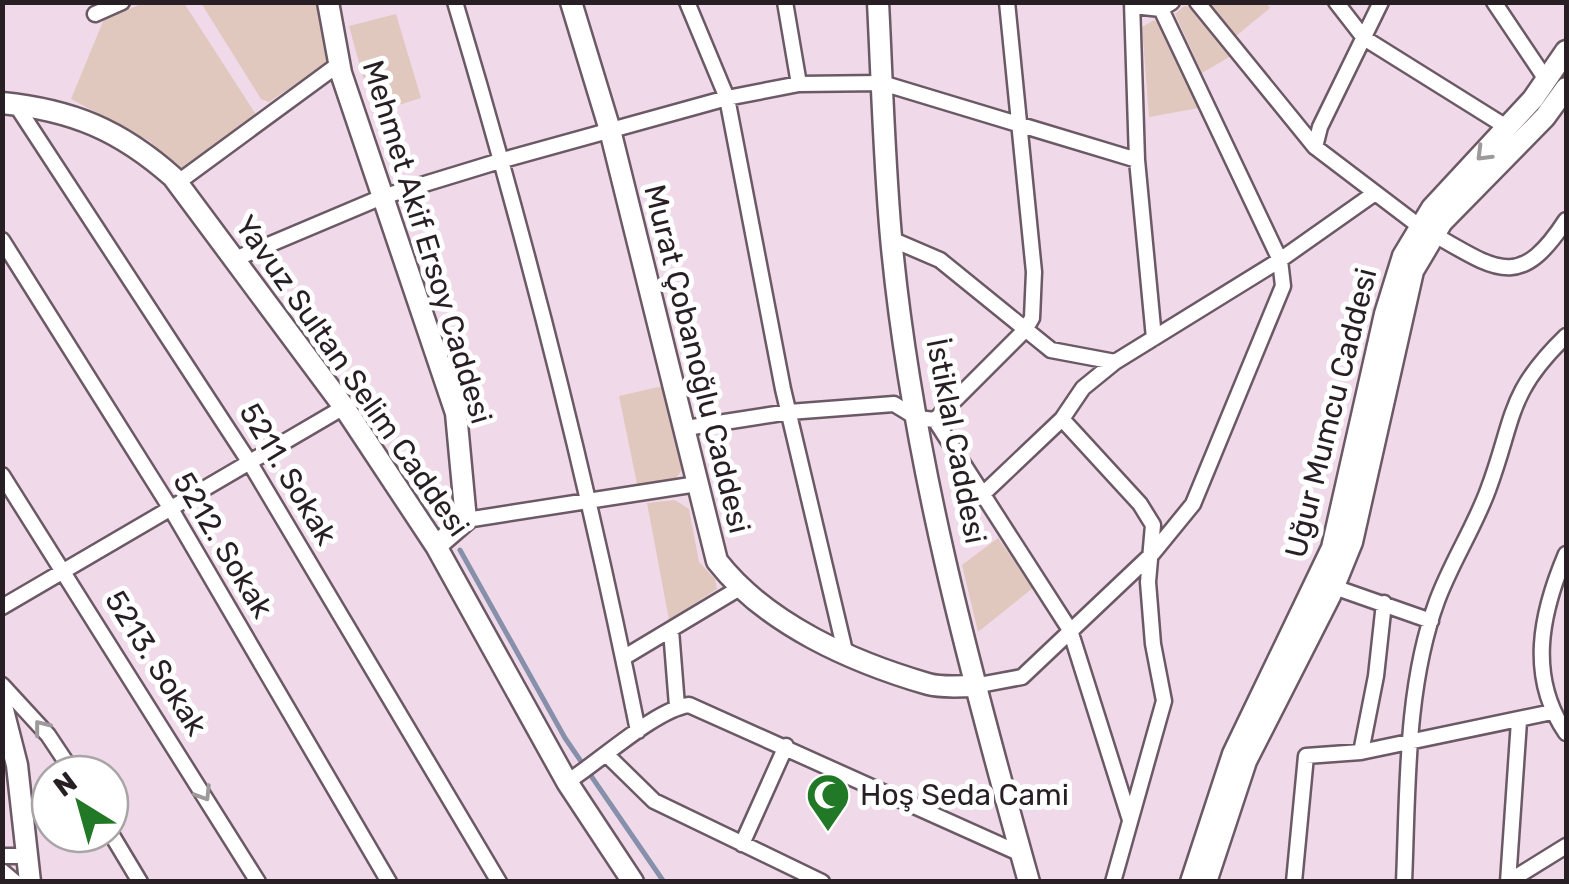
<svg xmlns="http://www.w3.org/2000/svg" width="1569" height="884" font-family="Rubik,sans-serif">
  <rect width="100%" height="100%" fill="#f0dae9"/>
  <!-- green -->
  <path fill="#e0c8be" d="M144,3H184L257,116L178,174L151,142L71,99L104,19Z
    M201,3H316L327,63L269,102L261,99Z
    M1209,3H1266L1270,8L1236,36Z
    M1184,6H1189L1231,56L1202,73L1175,14Z
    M396,14L421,98L373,113L349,26Z
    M1154,20L1162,26L1199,108L1149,117L1142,27Z
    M663,386L682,470L676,478L637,484L619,396Z
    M675,500L689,509L699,562L715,579L717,589L669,620L647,503Z
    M998,538L1033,588L978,632L962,565Z"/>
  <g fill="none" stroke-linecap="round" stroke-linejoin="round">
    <!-- stream -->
    <path stroke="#8790aa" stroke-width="5" d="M460,550L565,738L664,882"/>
    <!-- street casing -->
    <g stroke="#6b5965" stroke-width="19">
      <path id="street" d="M455,2C527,242 589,486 638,731
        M687,2L727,98L783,389L845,651
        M785,2L799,84
        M1132,2L1137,160L1154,338
        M1197,2L1315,147L1419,226
        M1336,2L1364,38L1508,128
        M1494,2L1547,81
        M1133,6L1161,9L1172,2
        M95,14L122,2
        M16,105L250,463L499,882
        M1315,147L1320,127L1381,2
        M177,183L339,64
        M1435,235C1499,272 1521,289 1566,220
        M891,239L940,260L1051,350L1115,362
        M2,240L171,509L389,882
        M235,259L382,197L503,160L727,98L799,84L882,83L1137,160
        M1062,419L1140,504L1153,525L1148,582L1153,644L1164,701L1113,882
        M935,420L1070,630L1130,820
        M686,428L789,412L894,404L917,418L935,420L1025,330L1032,318L1034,272L1007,2
        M2,475L258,882
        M983,494L1062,419L1083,388L1115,362L1280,260L1375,193
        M466,520L697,484
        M1566,554C1541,613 1527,676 1566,733
        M1334,587L1431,621
        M2,607L344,407
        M671,630L677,706
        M623,658L738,589
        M2,685L48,735L74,774
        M974,686L1022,677L1153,553L1193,504L1283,286L1280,260L1161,9
        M1361,752L1376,676L1384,603
        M608,756L654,801L822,882
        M567,782C599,762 656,709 689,705L1021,854
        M110,832L140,882
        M742,844L786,746
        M2,856H28
        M2,871L15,882
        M1294,882L1306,756L1361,752L1552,712
        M1404,882C1408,790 1405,688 1437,601C1451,563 1474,528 1488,490C1515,418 1506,394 1566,336
        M1508,882L1519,721
        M1508,882L1566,846"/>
    </g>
    <!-- secondary casing -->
    <g stroke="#6b5965" stroke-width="25">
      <path id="secondary" d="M328,2L341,73L456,413L466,520L436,546
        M571,2L610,130L717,561C766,624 852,662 928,684C942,688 960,686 974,686
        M878,2C882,81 884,159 891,237C911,455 970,671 1029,882
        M2,103C72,110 120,130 173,177L344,407L436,546L567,782L633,882
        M2,706L17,765L30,882
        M1191,882L1233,754L1332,548L1385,314L1403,256L1432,208L1533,99L1566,51
        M1206,882L1246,761L1330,596L1352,542L1413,271L1442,222L1545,117L1566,88"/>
    </g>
    <!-- street -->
    <use href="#street" stroke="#fff" stroke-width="14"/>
    <!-- secondary -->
    <use href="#secondary" stroke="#fff" stroke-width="20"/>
  </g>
  <!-- one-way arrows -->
  <defs><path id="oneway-chevron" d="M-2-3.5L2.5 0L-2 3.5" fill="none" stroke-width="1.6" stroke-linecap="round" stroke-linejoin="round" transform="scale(2.5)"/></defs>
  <g stroke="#9e9a9c">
    <use href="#oneway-chevron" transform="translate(1483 154) rotate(135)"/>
    <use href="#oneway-chevron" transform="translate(41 727) rotate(-128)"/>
    <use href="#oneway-chevron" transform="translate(204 794) rotate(58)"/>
  </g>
  <!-- icons -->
  <defs>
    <g id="mosque-pin" transform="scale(2.25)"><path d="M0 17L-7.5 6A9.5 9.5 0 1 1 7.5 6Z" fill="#217826" stroke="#fff"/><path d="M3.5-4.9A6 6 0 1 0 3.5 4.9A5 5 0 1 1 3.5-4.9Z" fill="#fff"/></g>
  </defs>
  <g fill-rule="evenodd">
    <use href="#mosque-pin" x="828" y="795"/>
  </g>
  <g text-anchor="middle" stroke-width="10" stroke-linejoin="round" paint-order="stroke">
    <!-- street labels -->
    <g font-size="30" fill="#271f24" stroke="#fff">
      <text transform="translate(427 242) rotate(73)" y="10">Mehmet Akif Ersoy Caddesi</text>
      <text transform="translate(697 359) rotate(76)" y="10">Murat Çobanoğlu Caddesi</text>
      <text transform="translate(352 376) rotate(55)" y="10">Yavuz Sultan Selim Caddesi</text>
      <text transform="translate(1331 413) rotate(-76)" y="10">Uğur Mumcu Caddesi</text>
      <text transform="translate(956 441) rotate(79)" y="10">İstiklal Caddesi</text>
      <text transform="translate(288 474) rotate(59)" y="10">5211. Sokak</text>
      <text transform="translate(223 545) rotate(59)" y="10">5212. Sokak</text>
      <text transform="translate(156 663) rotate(58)" y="10">5213. Sokak</text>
    </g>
    <!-- poi labels -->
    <g font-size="30" fill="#271f24" stroke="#fff" text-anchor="start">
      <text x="860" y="805">Hoş Seda Cami</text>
    </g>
  </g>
  <!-- border -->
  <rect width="1569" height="884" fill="none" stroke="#271f24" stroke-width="10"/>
  <!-- north arrow -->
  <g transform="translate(80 804) rotate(323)"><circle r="48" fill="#ffffff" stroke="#a9a5a7" stroke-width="2.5"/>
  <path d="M0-8L18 38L0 25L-18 38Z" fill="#217826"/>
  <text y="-15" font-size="28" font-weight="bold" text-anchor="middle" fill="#271f24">N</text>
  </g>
</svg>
